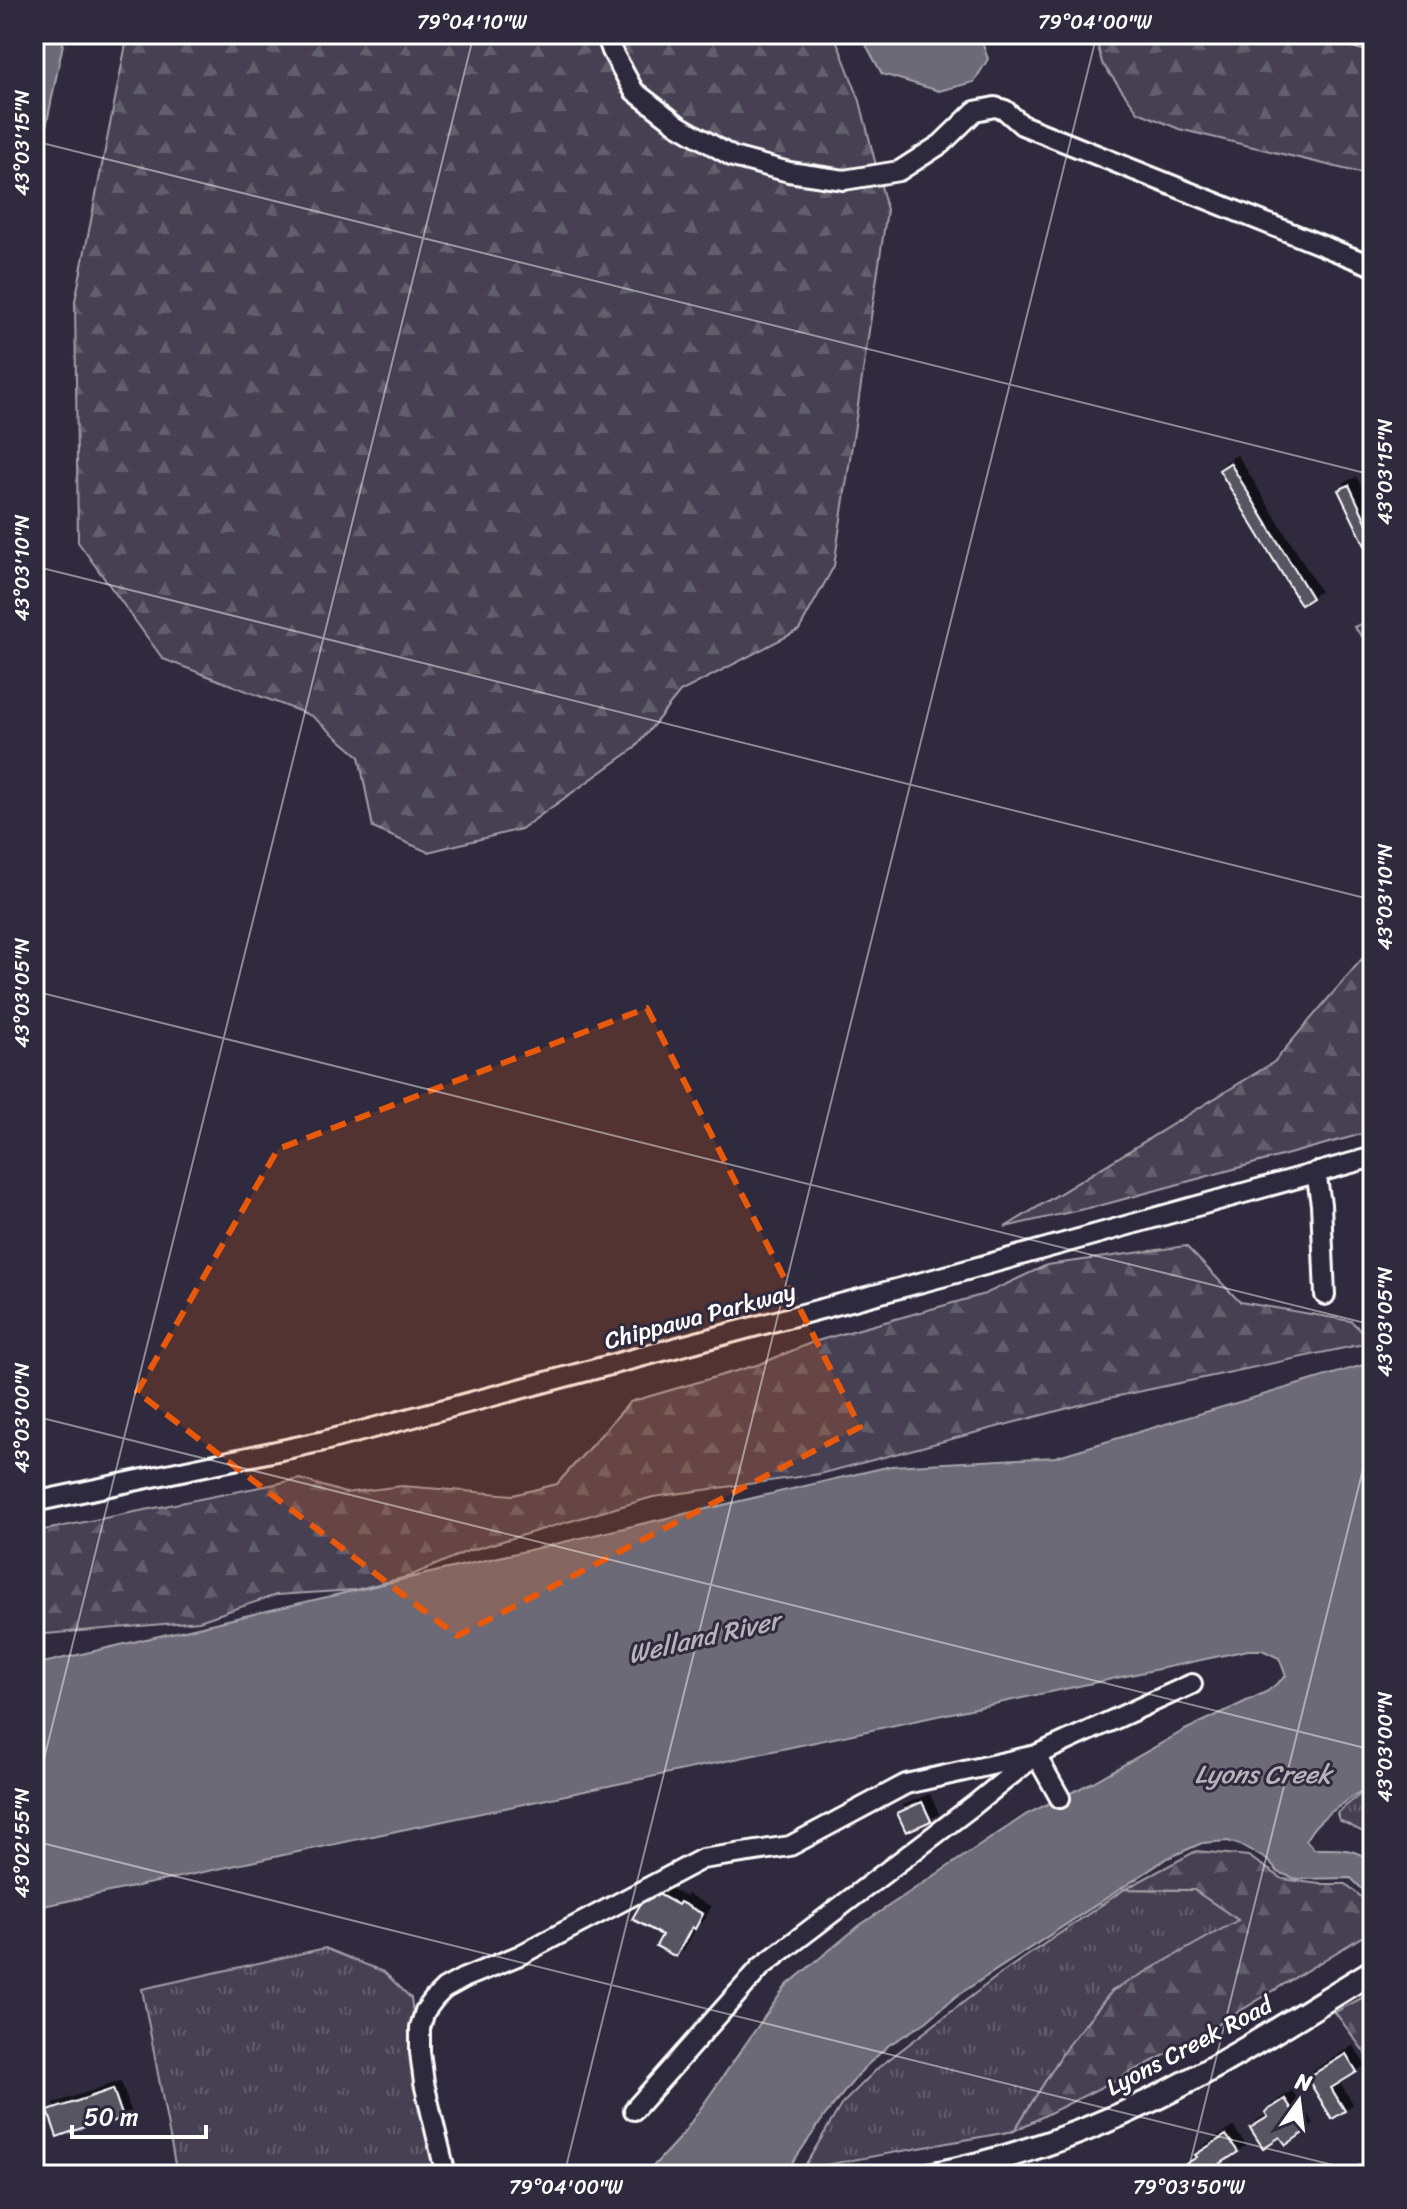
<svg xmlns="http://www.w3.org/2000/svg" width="1407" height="2209" font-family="Sriracha,sans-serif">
  <defs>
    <pattern id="grass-tufts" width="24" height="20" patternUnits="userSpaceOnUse" patternTransform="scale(2)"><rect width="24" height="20" fill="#464152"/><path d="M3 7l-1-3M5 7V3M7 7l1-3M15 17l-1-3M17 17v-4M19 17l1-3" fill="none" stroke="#625e6c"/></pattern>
    <pattern id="forest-firs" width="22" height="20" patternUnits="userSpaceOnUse" patternTransform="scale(2)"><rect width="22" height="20" fill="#464152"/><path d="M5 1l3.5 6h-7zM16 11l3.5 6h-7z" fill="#625e6c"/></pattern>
    <filter id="shadow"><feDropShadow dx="7" dy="-7" stdDeviation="0" flood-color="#0009"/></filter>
  </defs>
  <rect width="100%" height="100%" fill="#2f2a3d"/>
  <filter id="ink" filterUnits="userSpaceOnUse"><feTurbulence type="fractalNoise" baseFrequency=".0125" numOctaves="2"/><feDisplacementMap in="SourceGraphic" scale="16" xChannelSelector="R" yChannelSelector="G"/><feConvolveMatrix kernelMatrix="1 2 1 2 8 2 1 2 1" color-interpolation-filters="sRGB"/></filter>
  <g filter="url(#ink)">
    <!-- grass -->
    <path fill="url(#grass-tufts)" stroke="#a2a0a8" stroke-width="2" d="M1373,1784V1837L1339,1820L1337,1813Z
      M1125,1889L1194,1890L1239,1920L1112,1991L1068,2045L1014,2131L803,2169L841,2105L879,2067L1003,1972Z
      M325,1948L384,1972L411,1998L434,2174L177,2175L142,1989Z"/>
    <!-- forest -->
    <path fill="url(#forest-firs)" stroke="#a2a0a8" stroke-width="2" d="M128,34H834L860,101L887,210L834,566L799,630L680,692L635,748L521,829L428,852L373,828L359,756L312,716L163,659L78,542L75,301Z
      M1095,34H1373V176L1179,129L1138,112L1102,63Z
      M1373,619V649L1354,627Z
      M1373,946V1131L1106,1204L1005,1227L1274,1062Z
      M1186,1246L1240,1302L1351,1321L1373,1342L1095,1401L820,1474L653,1497L468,1551L410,1576L355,1590L276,1595L199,1621L34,1635V1532L300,1479L345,1493L402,1486L513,1495L557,1484L630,1402L760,1364L813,1342L985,1294L1047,1265Z
      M1196,1851L1248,1856L1283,1879L1319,1884H1346L1373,1907V1930L1181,2047L1014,2131L1068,2045L1112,1991L1238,1920L1194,1890L1125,1889Z
      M1373,1992V2064L1335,2012Z
      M1373,2156V2175L1346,2174Z"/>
    <!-- water -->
    <path fill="#6d6a77" stroke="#a7a6ad" stroke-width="2" d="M34,34H65L44,137L34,160Z
      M860,34H979L988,59L974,82L939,91L882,74Z
      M1373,1362V1780C1352,1803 1319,1812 1306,1840L1314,1849C1339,1849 1351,1847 1372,1861L1373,1900L1351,1878L1295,1879L1278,1872L1267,1860L1243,1846L1228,1841L1202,1843L1168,1858L955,1997L926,2022L889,2045L863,2069L826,2114L784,2175H645L682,2135L786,1986L860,1925L1027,1814L1093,1782L1185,1730L1268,1691L1286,1676L1279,1658L1262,1650H1248L34,1908V1665L891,1466L1055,1457Z"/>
    <!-- building -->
    <path fill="#595564" stroke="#fff" stroke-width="2" filter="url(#shadow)" d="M1230,463L1312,598L1301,605L1219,470Z
      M1349,485L1373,536L1372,560L1338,490Z
      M922,1802L931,1821L906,1832L897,1813Z
      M649,1889L678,1905L680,1902L703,1914L695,1929L692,1927L676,1957L656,1946L662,1935L632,1919Z
      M1346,2054L1357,2072L1331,2088L1345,2111L1332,2119L1307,2078Z
      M113,2089L123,2118L106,2124L104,2120L57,2137L48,2111Z
      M1285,2099L1306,2131L1286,2145L1280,2137L1263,2148L1250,2128L1268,2117L1265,2112Z
      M1226,2135L1238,2152L1203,2175H1191L1184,2165L1197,2157L1195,2155Z"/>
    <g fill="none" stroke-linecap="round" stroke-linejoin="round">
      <!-- minor casing -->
      <g stroke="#fff" stroke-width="24">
        <path id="minor" d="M606,34L612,51L634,91L678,125L733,157L789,172L844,180L899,171L941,144L975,111L995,107L1005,110L1022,125L1373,266
          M1316,1172L1321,1204L1325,1295
          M34,1502L324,1441L949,1275L1373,1157
          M634,2110L761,1967L974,1805L1036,1755L1192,1684
          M446,2175L424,2083L420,2052V2028L425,2011L434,1999L444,1989L464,1978L520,1955L702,1859L790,1846L906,1784L1036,1755L1060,1798"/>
      </g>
      <!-- major casing -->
      <g stroke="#fff" stroke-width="28">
        <path id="major" d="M929,2175C1007,2160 1086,2133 1158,2097C1232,2060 1302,2014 1373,1971"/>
      </g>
      <!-- minor -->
      <use href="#minor" stroke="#2f2a3d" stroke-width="18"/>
      <!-- major -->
      <use href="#major" stroke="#2f2a3d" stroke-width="22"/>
    </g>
  </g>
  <!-- marked area -->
  <path fill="#e8590c" fill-opacity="0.2" stroke="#e8590c" stroke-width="6" stroke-dasharray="16 10" stroke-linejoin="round" d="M647,1008L860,1427L457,1636L137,1392L278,1149Z"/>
  <!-- ticks -->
  <path fill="none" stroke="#fff" stroke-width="2" stroke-opacity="0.45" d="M1310,34L1373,50M34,141L1373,475M34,566L1373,900M34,991L1373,1325M34,1416L1373,1750M34,1799L474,34M34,1841L1373,2175M564,2175L1097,34M1187,2175L1373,1429"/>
  <g text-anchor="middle" stroke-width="6" stroke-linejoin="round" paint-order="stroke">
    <!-- street labels -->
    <g font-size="24" fill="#fff" stroke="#2f2a3d">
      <text transform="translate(700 1316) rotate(-15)" y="8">Chippawa Parkway</text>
      <text transform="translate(1189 2046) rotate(-28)" y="8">Lyons Creek Road</text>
    </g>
    <!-- water labels -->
    <g font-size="26" font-style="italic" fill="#b6b4bb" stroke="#2f2a3d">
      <text transform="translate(704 1637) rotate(-13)" y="9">Welland River</text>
      <text x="1263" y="1783">Lyons Creek</text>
    </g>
  </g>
  <!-- margin -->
  <rect width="1407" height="2209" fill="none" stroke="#2f2a3d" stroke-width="88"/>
  <!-- north arrow -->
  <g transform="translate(1299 2101) rotate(14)" stroke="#2f2a3d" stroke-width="6" paint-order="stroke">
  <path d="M0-6L14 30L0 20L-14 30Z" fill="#ffffff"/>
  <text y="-12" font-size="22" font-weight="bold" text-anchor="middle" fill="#ffffff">N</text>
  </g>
  <!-- scale -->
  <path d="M72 2125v12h134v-12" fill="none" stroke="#ffffff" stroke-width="4"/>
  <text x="84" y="2125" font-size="24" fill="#ffffff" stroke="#2f2a3d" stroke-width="6" paint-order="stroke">50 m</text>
  <rect x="44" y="44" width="1319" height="2121" fill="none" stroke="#fff" stroke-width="3"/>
  <g font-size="20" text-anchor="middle" fill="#fff">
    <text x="472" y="29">79°04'10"W</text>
    <text x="1095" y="29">79°04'00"W</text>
    <text transform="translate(22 143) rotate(-90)" y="7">43°03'15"N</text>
    <text transform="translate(1385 472) rotate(-90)" y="7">43°03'15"N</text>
    <text transform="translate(22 568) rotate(-90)" y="7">43°03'10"N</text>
    <text transform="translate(1385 897) rotate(-90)" y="7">43°03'10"N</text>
    <text transform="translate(22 993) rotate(-90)" y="7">43°03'05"N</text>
    <text transform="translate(1385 1322) rotate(-90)" y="7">43°03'05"N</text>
    <text transform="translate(22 1418) rotate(-90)" y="7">43°03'00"N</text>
    <text transform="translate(1385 1747) rotate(-90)" y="7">43°03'00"N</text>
    <text transform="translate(22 1843) rotate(-90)" y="7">43°02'55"N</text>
    <text x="566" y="2194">79°04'00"W</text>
    <text x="1189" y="2194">79°03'50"W</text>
  </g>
</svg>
